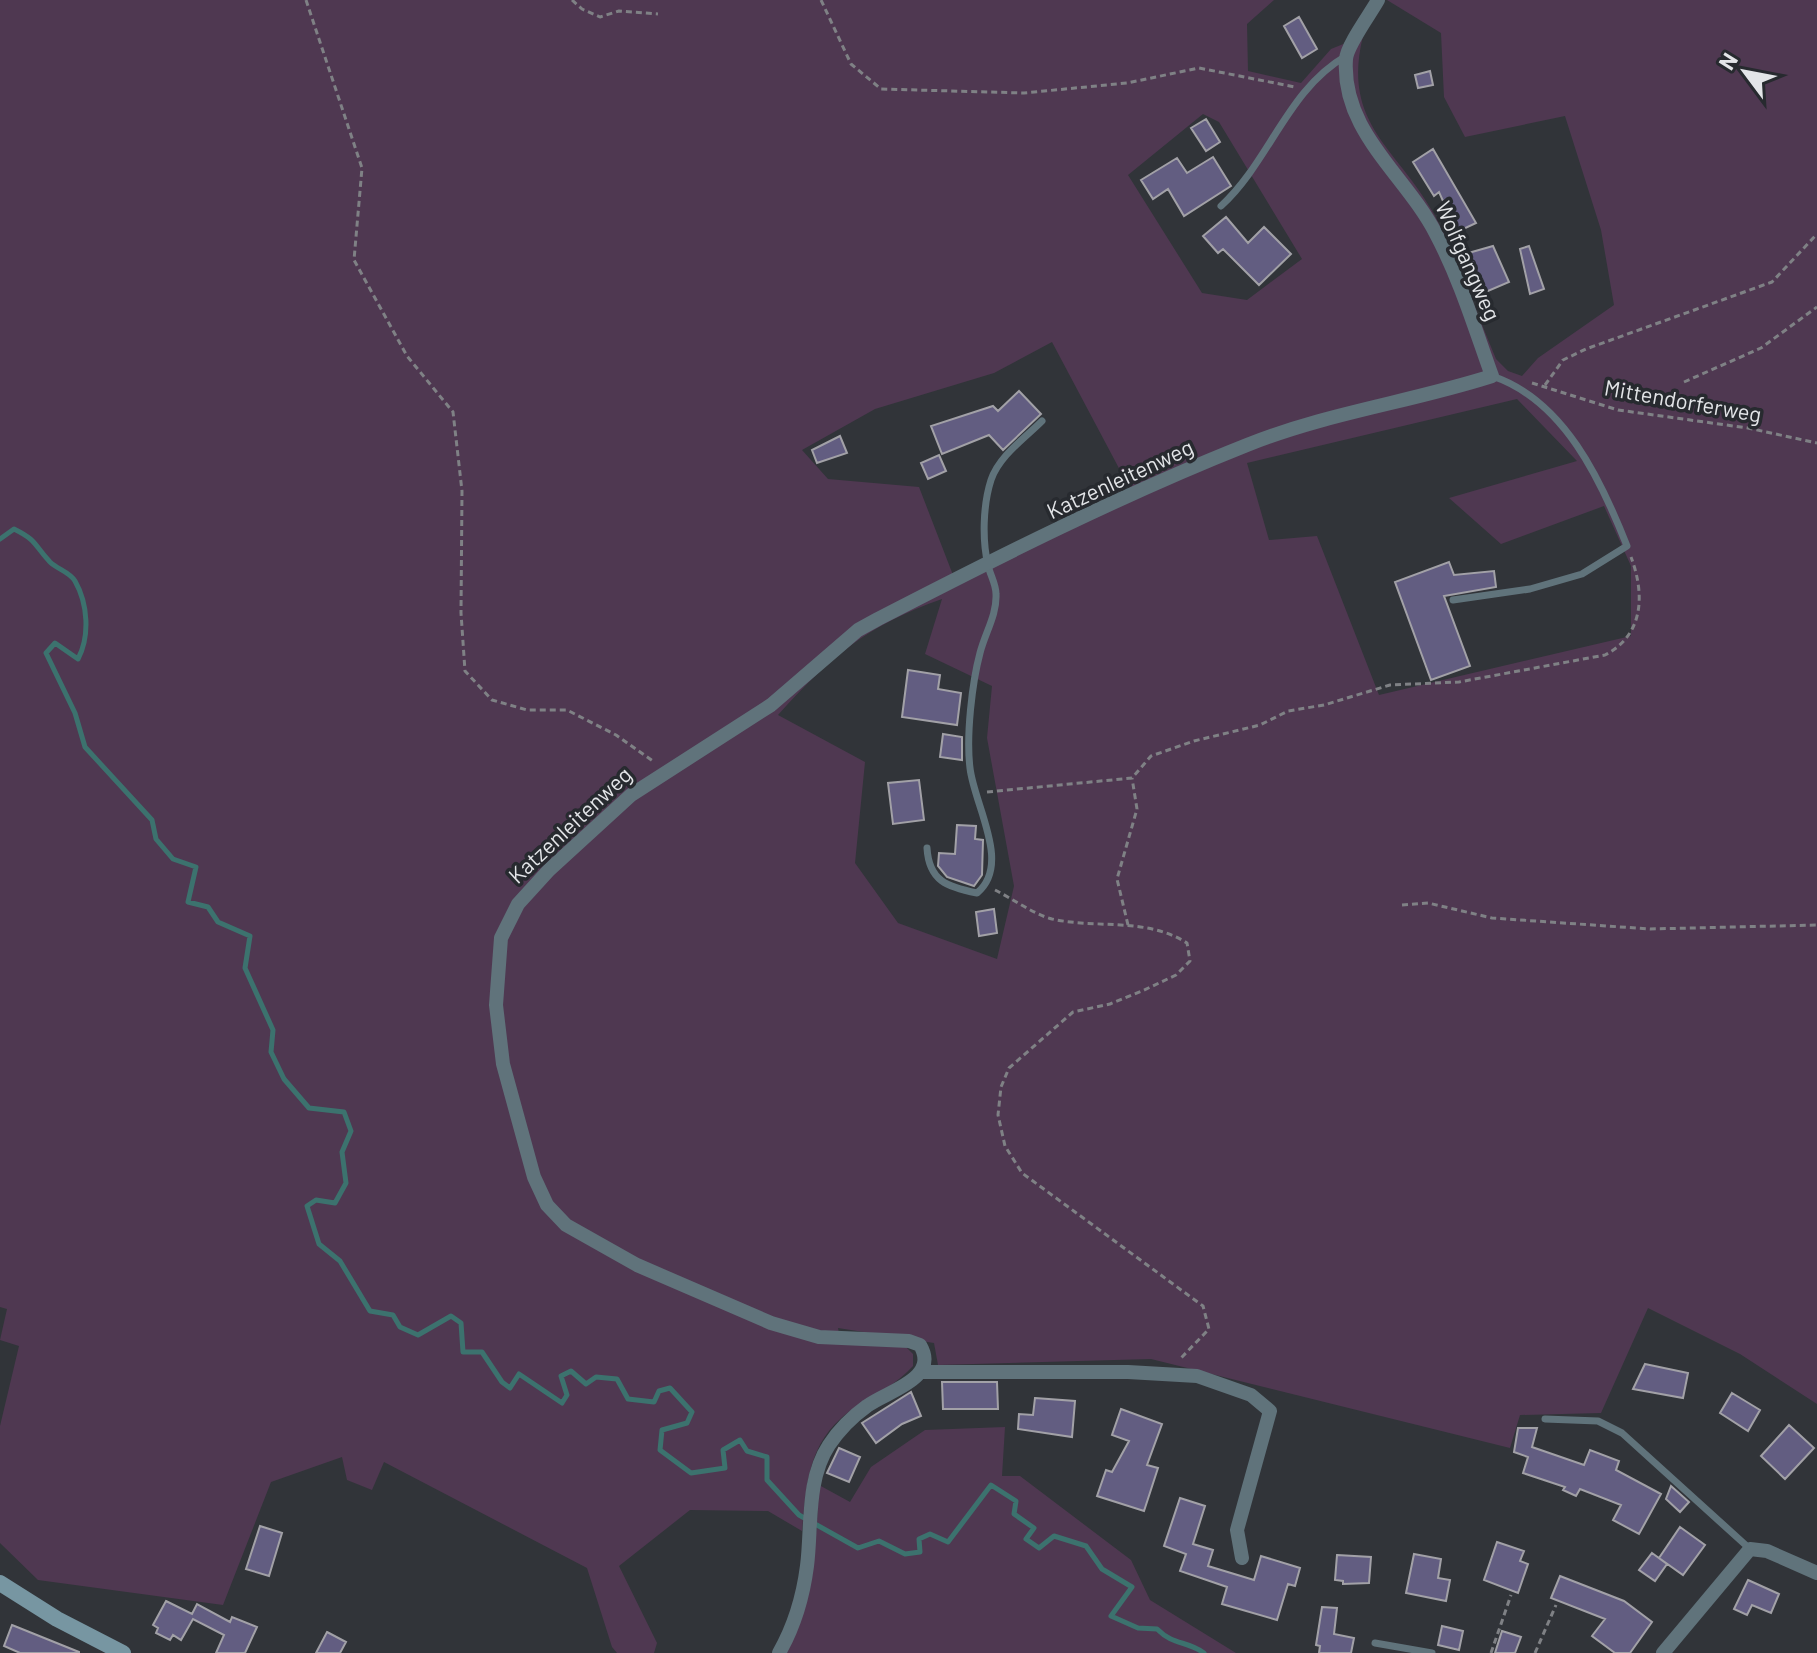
<svg xmlns="http://www.w3.org/2000/svg" width="1817" height="1653" font-family="Barlow,sans-serif">
  <rect width="100%" height="100%" fill="#313439"/>
  <!-- green -->
  <path fill="#4f3851" fill-rule="evenodd" d="M0,0H1274L1247,24L1248,71L1301,83L1331,49L1363,36C1341,125 1398,148 1435,216C1459,261 1476,312 1496,359L1508,371L1522,376L1538,358L1614,305L1601,230L1565,116L1465,137L1444,97L1441,33L1387,0H1817V1404L1740,1354L1648,1308L1601,1413L1520,1415L1510,1448L1151,1359L938,1365L934,1343L838,1328L841,1344L904,1345L913,1354V1366C897,1384 877,1393 857,1406C809,1437 807,1478 802,1531L768,1511L690,1510L619,1566L657,1643L654,1653H617L612,1647L587,1568L384,1462L372,1490L347,1480L342,1457L271,1482L223,1605L38,1580L0,1543V1426L19,1346L0,1340L7,1309L0,1307ZM1203,114L1219,122L1302,259L1247,300L1202,293L1128,175ZM1052,342L1130,489L953,575L919,487L828,479L802,450L875,409L994,373ZM1517,399L1577,461L1449,498L1501,544L1604,506L1631,566V636L1379,695L1317,536L1269,540L1247,463ZM942,599L925,654L992,686L987,738L1014,886L997,959L898,923L855,863L865,762L778,715C831,656 866,626 942,599Z
    M1005,1427L1002,1476H1020L1131,1560L1150,1600L1236,1653H786C813,1596 816,1547 819,1485L850,1502L871,1467L925,1430Z"/>
  <g fill="none" stroke-linecap="round" stroke-linejoin="round">
    <!-- stream -->
    <path stroke="#3c726e" stroke-width="5" d="M0,539L14,529C38,541 33,544 50,562C57,569 70,572 75,581C88,604 90,636 78,659L55,643L46,653L75,713L85,747L152,820L156,839L173,859L196,867L188,902L208,907L218,922L250,936L245,968L273,1030L271,1052L284,1079L309,1108L344,1112L351,1131L342,1152L346,1183L335,1203L316,1200L307,1206L319,1244L340,1261L370,1311L393,1315L400,1327L418,1335L451,1316L461,1323L463,1352H482L502,1382L510,1388L519,1374L562,1403L567,1395L561,1376L571,1371L586,1384L596,1377L617,1379L628,1399L654,1402L659,1391L670,1388L692,1412L687,1423L662,1430L660,1450L691,1473L725,1468L723,1450L740,1440L747,1451L767,1457V1480L799,1515L858,1548L879,1541L905,1554L920,1552L919,1539L930,1534L948,1542L991,1485L1016,1501L1014,1514L1034,1528L1026,1539L1039,1548L1054,1536L1086,1546L1102,1569L1132,1587L1111,1616L1138,1628L1157,1629C1174,1646 1186,1640 1204,1653"/>
  </g>
  <!-- building -->
  <path fill="#625d81" stroke="#a2a1a7" stroke-width="2" d="M1299,17L1317,49L1302,58L1284,26Z
    M1430,71L1433,85L1418,88L1415,75Z
    M1206,119L1220,142L1206,151L1191,128Z
    M1433,149L1476,223L1457,232L1439,192L1434,196L1413,162Z
    M1213,157L1231,186L1184,216L1168,189L1153,199L1141,180L1177,158L1187,173Z
    M1226,217L1248,243L1264,227L1291,254L1259,285L1223,249L1218,253L1203,236Z
    M1493,246L1509,282L1474,297L1458,256Z
    M1529,246L1544,289L1530,294L1520,249Z
    M1019,391L1041,414L1003,450L989,435L942,454L931,426L993,406L998,411Z
    M840,436L847,453L817,463L812,450Z
    M939,455L946,471L928,479L921,463Z
    M1449,562L1454,575L1494,571L1496,587L1444,596L1470,666L1431,680L1395,582Z
    M908,670L940,675L938,689L961,693L957,725L902,717Z
    M943,734L962,737V760L940,757Z
    M919,780L924,820L893,824L888,783Z
    M957,825L976,826L975,839L983,840L982,875L974,886L947,877L938,866L939,853L955,854Z
    M994,909L997,933L979,936L976,912Z
    M1645,1364L1688,1373L1683,1398L1633,1389Z
    M942,1382H997L998,1409H943Z
    M911,1392L921,1416L902,1424L876,1443L862,1423Z
    M1732,1393L1760,1410L1748,1431L1720,1413Z
    M1035,1398L1075,1401L1072,1437L1018,1429L1019,1414L1033,1415Z
    M1121,1409L1162,1424L1147,1465L1158,1468L1144,1511L1097,1496L1106,1470L1112,1472L1129,1441L1112,1435Z
    M1789,1425L1814,1448L1785,1479L1761,1456Z
    M1518,1428H1537L1532,1447L1584,1465L1590,1450L1619,1461L1616,1470L1661,1494L1639,1534L1613,1520L1621,1505L1580,1489L1576,1496L1563,1490L1565,1487L1523,1473L1528,1457L1514,1452Z
    M839,1448L860,1457L849,1482L827,1473Z
    M1671,1486L1689,1502L1680,1512L1666,1499Z
    M1180,1498L1205,1506L1193,1544L1213,1550L1208,1566L1254,1580L1261,1556L1300,1568L1295,1586L1288,1584L1277,1620L1222,1604L1227,1587L1180,1571L1186,1554L1164,1546Z
    M260,1526L282,1533L269,1576L246,1569Z
    M1680,1527L1705,1545L1683,1575L1659,1558Z
    M1497,1542L1524,1551L1520,1561L1528,1564L1518,1593L1484,1580Z
    M1652,1553L1667,1564L1655,1581L1639,1570Z
    M1414,1554L1441,1559L1438,1578L1450,1580L1446,1601L1406,1593Z
    M1337,1555L1371,1557L1369,1583L1343,1584V1581L1335,1580Z
    M1560,1576L1624,1601L1652,1622L1630,1653H1615L1592,1636L1605,1619L1551,1598Z
    M1748,1580L1779,1594L1771,1613L1752,1605L1747,1615L1734,1609Z
    M166,1601L192,1614L197,1604L230,1622L232,1617L257,1627L245,1653H216L224,1635L193,1619L181,1640L173,1635L170,1640L156,1633L158,1628L153,1625Z
    M1322,1607L1337,1608L1334,1634L1354,1638L1351,1653H1319L1320,1646L1316,1645Z
    M12,1625L79,1652V1653H20L4,1646Z
    M1442,1626L1463,1631L1459,1650L1438,1645Z
    M1502,1631L1521,1637L1515,1653H1495Z
    M327,1632L346,1642L340,1653H316Z"/>
  <g fill="none" stroke-linecap="round" stroke-linejoin="round">
    <!-- path -->
    <path stroke="#7f8185" stroke-width="3" stroke-dasharray="6 4" stroke-linecap="butt" d="M306,0L362,168L354,260L407,356L453,412L462,491L461,613L465,671L492,700L527,710H567L616,735L653,761
      M572,0L582,9L600,17L619,11L658,14
      M821,0L851,64L881,89L1024,93L1127,83L1199,68L1295,87
      M1684,382L1761,348L1817,307
      M1532,383L1618,410L1748,428L1817,443
      M1545,385L1563,360L1586,349L1772,282L1817,234
      M987,792L1132,778L1151,756L1194,741L1260,725L1288,711L1324,705L1390,685L1459,682L1605,655C1644,635 1645,594 1631,557
      M995,890C1013,899 1033,914 1052,919C1097,929 1146,917 1187,943L1190,961L1176,975L1142,991L1110,1004L1073,1012L1009,1068L1001,1087L998,1115L1005,1146L1022,1173L1203,1306L1209,1329L1181,1358
      M1402,905L1428,903L1492,918L1650,929L1817,925
      M1128,925L1117,879L1137,809L1132,778
      M1491,1653L1511,1595
      M1535,1653L1556,1605"/>
    <!-- lane -->
    <path stroke="#60737b" stroke-width="7" d="M1221,206C1270,161 1287,90 1346,56
      M1453,600L1530,589L1582,574L1627,546C1601,480 1564,400 1492,376
      M927,848C929,881 947,887 977,893C1012,864 974,805 970,768C966,736 972,683 980,653C985,633 997,615 996,594C996,584 990,575 988,565C982,540 983,505 991,480C999,456 1025,438 1042,421
      M1545,1419L1598,1421L1622,1433L1750,1549
      M1375,1643L1432,1653"/>
    <!-- street -->
    <path stroke="#60737b" stroke-width="14" d="M920,1372H1128L1197,1376L1251,1395L1270,1411L1237,1530L1242,1558
      M779,1653C795,1625 803,1597 807,1566C812,1527 806,1480 829,1445C839,1430 853,1416 867,1406C887,1391 940,1379 920,1345L909,1341L819,1337L771,1323L637,1265L566,1225L547,1205L534,1177L503,1064L496,1005L501,938L518,904L549,870L631,795L771,705L858,630L878,619C998,557 1121,495 1247,445C1326,413 1411,402 1492,376C1475,329 1460,279 1436,234C1406,175 1341,132 1346,59C1347,45 1371,13 1378,0
      M1663,1653L1750,1549L1767,1551L1817,1573"/>
    <!-- secondary -->
    <path stroke="#7796a2" stroke-width="16" d="M0,1583L57,1619L123,1653"/>
  </g>
  <g text-anchor="middle" stroke-width="7" stroke-linejoin="round" paint-order="stroke">
    <!-- street labels -->
    <g font-size="22" fill="#e3e5e8" stroke="#272a2f">
      <text transform="translate(1468 261) rotate(66)" y="8">Wolfgangweg</text>
      <text transform="translate(1683 401) rotate(10)" y="8">Mittendorferweg</text>
      <text transform="translate(1120 479) rotate(-25)" y="8">Katzenleitenweg</text>
      <text transform="translate(570 825) rotate(-43)" y="8">Katzenleitenweg</text>
    </g>
  </g>
  <!-- north arrow -->
  <g transform="translate(1745 72) rotate(302)" stroke="#272a2f" stroke-width="6" paint-order="stroke">
  <path d="M0-6L14 30L0 20L-14 30Z" fill="#e3e5e8"/>
  <text y="-12" font-size="22" font-weight="bold" text-anchor="middle" fill="#e3e5e8">N</text>
  </g>
</svg>
